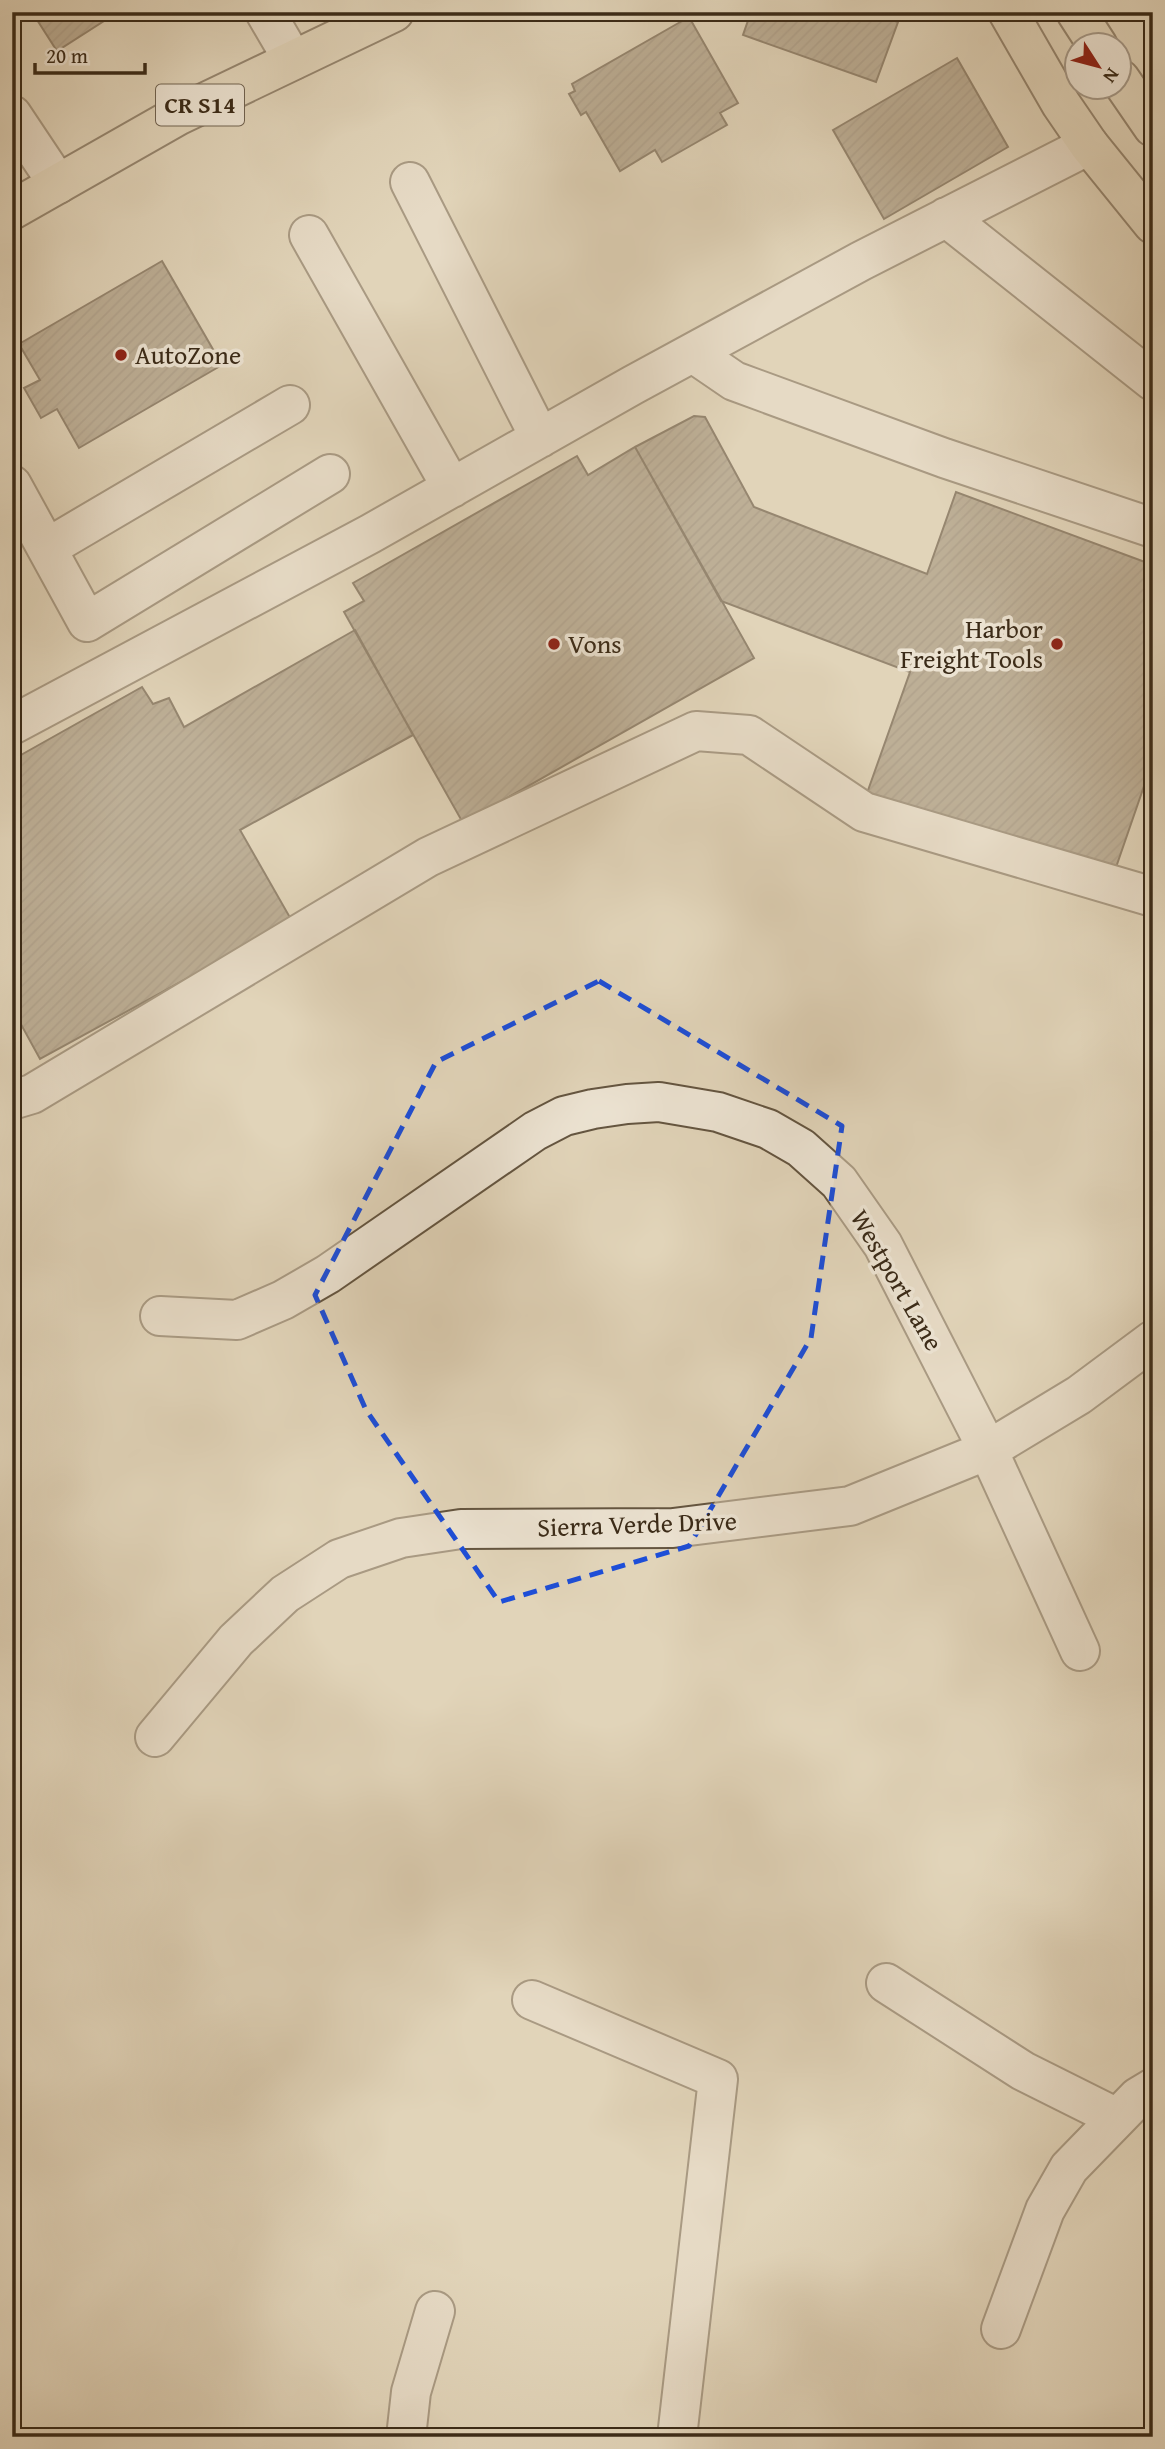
<svg xmlns="http://www.w3.org/2000/svg" width="1165" height="2449" font-family="'Gentium Book Plus',serif">
  <defs>
    <pattern id="building-hatch" width="6" height="6" patternUnits="userSpaceOnUse" patternTransform="scale(1.75)"><rect width="6" height="6" fill="#91836c"/><path d="M-1 1l2-2M0 6l6-6M5 7l2-2" fill="none" stroke="#786b58"/></pattern>
  </defs>
  <rect width="100%" height="100%" fill="#e1d4b9"/>
  <filter id="stains"><feTurbulence type="fractalNoise" baseFrequency=".00286" numOctaves="4"/><feColorMatrix values="0 0 0 0 .2 0 0 0 0 .09 0 0 0 0 .02 0 0 0 .5 -.17"/></filter>
  <radialGradient id="worn" r=".72"><stop offset=".6" stop-color="#630" stop-opacity="0"/><stop offset="1" stop-color="#630" stop-opacity=".3"/></radialGradient>
  <!-- building -->
  <path fill="url(#building-hatch)" stroke="#3b2b18" stroke-width="2" d="M32,12H118L57,51Z
    M751,12H869L898,22L876,82L743,35Z
    M689,17L738,103L720,113L727,125L662,162L655,150L620,171L586,112L581,115L569,94L575,91L572,84Z
    M957,58L1008,147L884,219L833,130Z
    M162,261L222,365L79,448L57,409L41,418L24,388L40,380L19,344Z
    M694,416L705,417L754,507L927,574L956,492L1153,565V760L1113,876L866,796L910,672L721,601L635,447Z
    M635,447L754,658L463,823L344,612L364,601L353,583L577,456L588,475Z
    M355,630L413,735L240,830L292,921L40,1059L12,1008V760L142,687L153,704L169,698L184,727Z"/>
  <g fill="none" stroke-linecap="round" stroke-linejoin="round">
    <!-- minor casing -->
    <g stroke="#645540" stroke-width="42">
      <path id="minor" d="M265,12L293,60
        M12,115L58,184
        M410,182L540,438
        M946,217L1153,381
        M309,235L452,488
        M693,353L734,381L944,458L1153,528
        M12,485L87,622L330,474
        M47,548L290,405
        M12,725L370,534L633,385L861,261L1089,145
        M12,1100L32,1094L428,857L696,731L749,735L864,812L1153,897
        M160,1316L237,1320L283,1300L328,1274L535,1131L564,1116L593,1109L627,1104L659,1102L718,1112L768,1129L801,1148L839,1182L883,1245L988,1450L1080,1651
        M155,1737L236,1640L285,1594L339,1559L401,1538L461,1529L673,1528L850,1506L988,1450L1079,1395L1153,1340
        M886,1983L1023,2071L1117,2118
        M532,2000L718,2079L677,2437
        M1001,2329L1045,2210L1069,2168L1138,2097L1153,2088
        M406,2437L411,2392L435,2311"/>
    </g>
    <!-- major casing -->
    <g stroke="#3b2b18" stroke-width="42">
      <path id="major" d="M1008,12L1061,104L1089,145L1153,224
        M1076,12L1098,46
        M1120,79L1153,127
        M12,210L179,115L394,12"/>
    </g>
    <!-- minor -->
    <use href="#minor" stroke="#ece3d2" stroke-width="38"/>
    <!-- major -->
    <use href="#major" stroke="#e1d4b9" stroke-width="38"/>
  </g>
  <!-- marked area -->
  <path d="M0 0H1165V2449H0ZM599,981L842,1126L811,1338L689,1546L499,1602L366,1410L315,1295L436,1062Z" fill="#e1d4b9" fill-opacity=".55" fill-rule="evenodd"/>
  <path fill="none" stroke="#1d4ed8" stroke-width="5" stroke-dasharray="14 9" stroke-linejoin="round" d="M599,981L842,1126L811,1338L689,1546L499,1602L366,1410L315,1295L436,1062Z"/>
  <!-- markers -->
  <g fill="#8f2418" stroke="#ece3d2" stroke-width="2.5">
    <circle cx="121" cy="355" r="7"/>
    <circle cx="554" cy="644" r="7"/>
    <circle cx="1057" cy="644" r="7"/>
  </g>
  <g text-anchor="middle" stroke-width="7" stroke-linejoin="round" paint-order="stroke">
    <!-- shield labels -->
    <rect fill="#ece3d2" stroke="#706250" stroke-width="2" x="156" y="84.5" width="88" height="41" rx="5"/>
    <g font-size="24" font-weight="bold" fill="#3b2b18">
      <text x="200" y="113">CR S14</text>
    </g>
    <!-- poi labels -->
    <g font-size="26" fill="#3b2b18" stroke="#ece3d2" text-anchor="start">
      <text x="135" y="364">AutoZone</text>
      <text x="1043" y="638" text-anchor="end">Harbor<tspan x="1043" dy="30">Freight Tools</tspan></text>
      <text x="568" y="653">Vons</text>
    </g>
    <!-- street labels -->
    <g font-size="26" fill="#3b2b18" stroke="#ece3d2">
      <text transform="translate(897 1280) rotate(60)" y="9">Westport Lane</text>
      <text transform="translate(637 1524) rotate(-2)" y="9">Sierra Verde Drive</text>
    </g>
  </g>
  <!-- margin -->
  <rect width="1165" height="2449" fill="none" stroke="#e1d4b9" stroke-width="42"/>
  <rect x="14" y="14" width="1137" height="2421" fill="none" stroke="#3b2b18" stroke-width="3.5"/>
  <rect x="21" y="21" width="1123" height="2407" fill="none" stroke="#3b2b18" stroke-width="2"/>
  <!-- north arrow -->
  <g transform="translate(1098 66) rotate(126)"><circle r="33" fill="#ece3d2" stroke="#a59988" stroke-width="2"/>
  <path d="M0-5L12 26L0 18L-12 26Z" fill="#8f2418"/>
  <text y="-10" font-size="19" font-weight="bold" text-anchor="middle" fill="#3b2b18">N</text>
  </g>
  <!-- scale -->
  <path d="M35 63v10h110v-10" fill="none" stroke="#3b2b18" stroke-width="3.5"/>
  <text x="46" y="63" font-size="21" fill="#3b2b18" stroke="#ece3d2" stroke-width="5" paint-order="stroke">20 m</text>
  <rect width="100%" height="100%" filter="url(#stains)"/>
  <rect width="100%" height="100%" fill="url(#worn)"/>
</svg>
